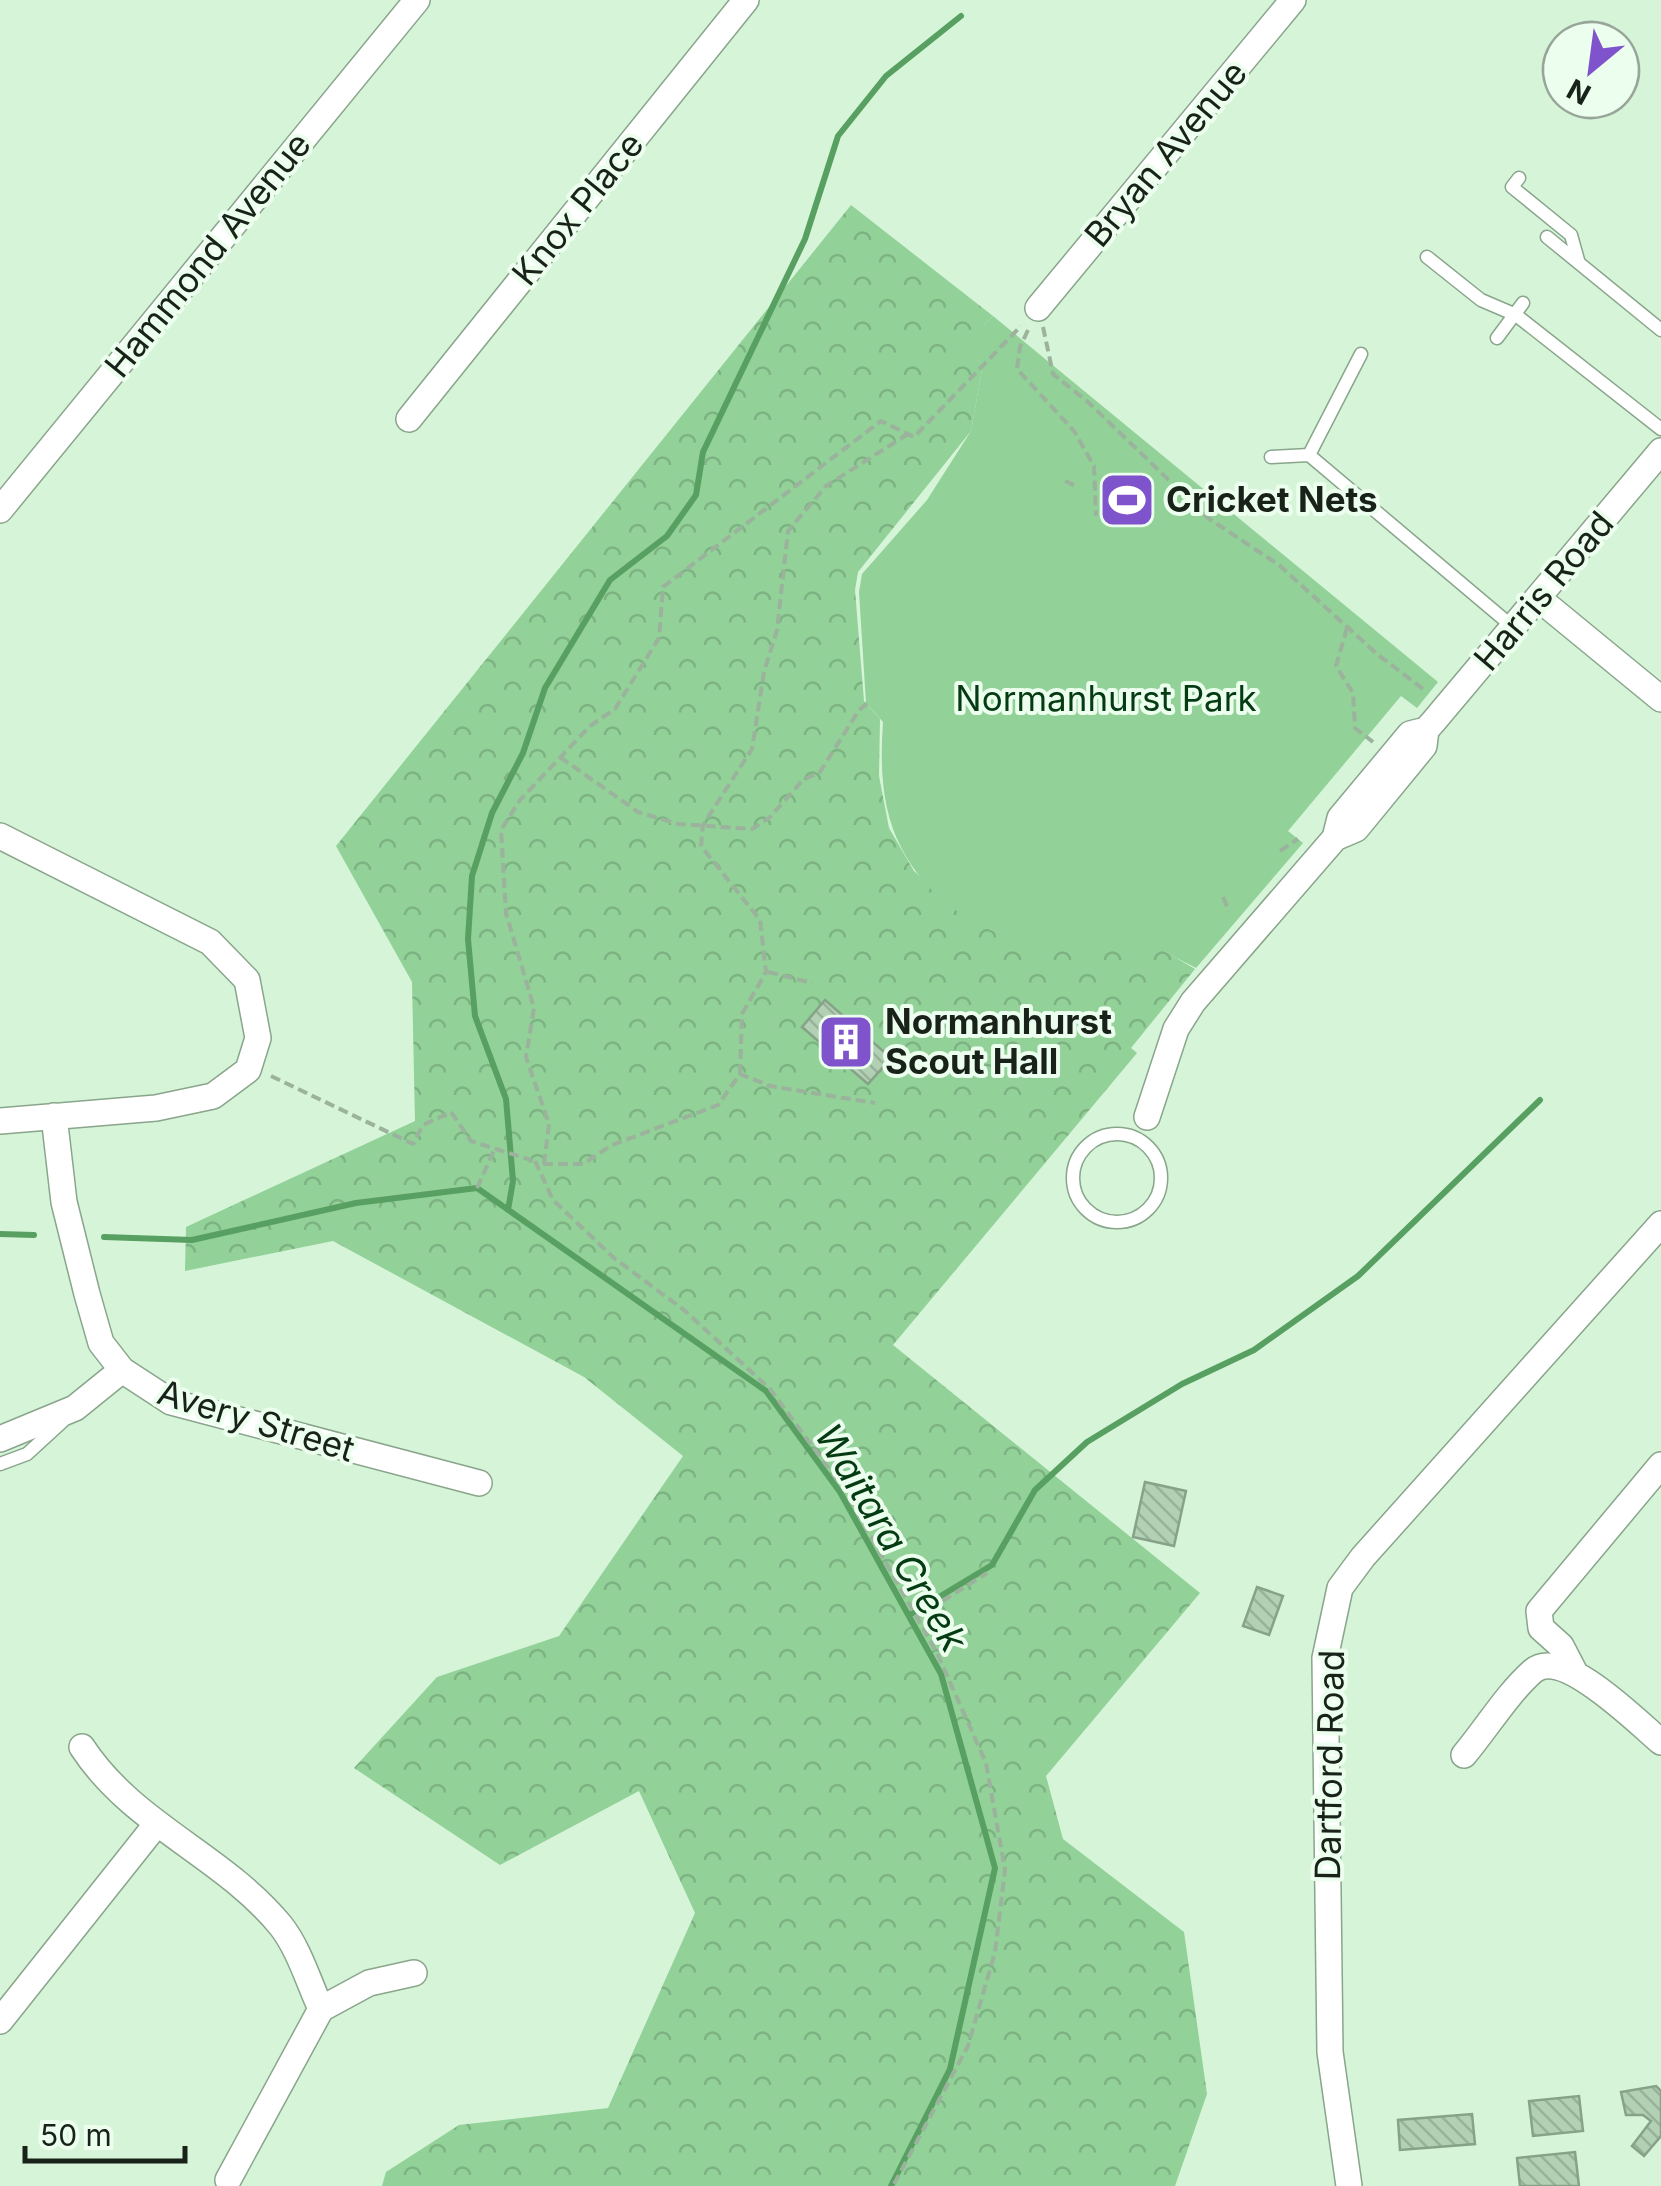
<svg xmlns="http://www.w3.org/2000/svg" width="1661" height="2186" font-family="Inter,sans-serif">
  <defs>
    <pattern id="forest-crowns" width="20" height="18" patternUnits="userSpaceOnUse" patternTransform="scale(2.5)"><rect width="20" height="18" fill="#92d198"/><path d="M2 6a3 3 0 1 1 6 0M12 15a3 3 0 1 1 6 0" fill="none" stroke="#7db382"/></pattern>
    <pattern id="building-back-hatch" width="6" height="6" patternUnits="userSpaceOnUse" patternTransform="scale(2.5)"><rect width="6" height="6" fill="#b2d0b4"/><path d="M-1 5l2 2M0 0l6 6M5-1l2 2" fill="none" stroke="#98b29a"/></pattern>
  </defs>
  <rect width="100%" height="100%" fill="#d6f4d8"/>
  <!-- forest -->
  <path fill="url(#forest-crowns)" d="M851,205L993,316L963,347L983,364L971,431L858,572L855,590L864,701L880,719L879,776L889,828L914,871L958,911L991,930L1026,940L1139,936L1195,969L1131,1048L1137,1053L893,1345L1200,1593L1046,1776L1063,1839L1184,1932L1207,2094L1175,2186H382L386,2172L459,2125L608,2108L695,1913L639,1791L500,1865L354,1768L437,1677L559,1636L683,1456L584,1377L333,1241L185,1271L186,1227L415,1121L412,982L336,846Z"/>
  <!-- green -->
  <path fill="#92d198" d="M993,316L1438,682L1417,708L1401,696L1288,831L1303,843L1196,968L1140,939C1055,966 945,933 902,849C881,810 880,765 883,722L866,703L859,592L862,574L927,500L971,431L983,364L962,347Z"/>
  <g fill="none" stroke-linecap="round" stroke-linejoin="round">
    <!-- stream -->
    <path stroke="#58a061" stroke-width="6" d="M508,1210L513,1181L506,1099L475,1016L468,939L472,876L492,813L523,753L545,688L610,580L667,536L696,495L703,452L805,239L838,136L886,76L961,16
      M0,1234L34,1235
      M104,1237L192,1240L356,1203L477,1188L766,1391L840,1492L941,1674L995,1868L950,2069L891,2186
      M911,1614L992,1565L1035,1490L1087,1442L1182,1384L1254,1350L1358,1276L1540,1100"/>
  </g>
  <!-- building -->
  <path fill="url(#building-back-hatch)" stroke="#86a288" stroke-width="2.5" d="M825,1000L891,1058L868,1084L802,1027Z
    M1145,1482L1186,1491L1174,1546L1133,1537Z
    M1257,1587L1283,1596L1269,1635L1243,1626Z
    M1656,2086L1661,2091V2136L1644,2156L1632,2146L1651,2121L1643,2115H1626L1621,2092Z
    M1579,2096L1583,2131L1533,2136L1529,2101Z
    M1472,2114L1475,2144L1400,2150L1398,2120Z
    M1575,2152L1579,2186H1520L1517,2158Z"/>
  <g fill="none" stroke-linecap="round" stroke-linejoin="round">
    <!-- lane casing -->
    <g stroke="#89a58b" stroke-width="15">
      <path id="lane" d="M1519,178L1512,187L1571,235L1578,260
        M1547,237L1661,330
        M1427,257L1481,300L1516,315L1661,429
        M1497,338L1523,303
        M1361,354L1309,455L1513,627
        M1271,457L1309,455
        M1073 1178a44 44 0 1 1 88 0a44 44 0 1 1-88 0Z
        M0,1464L27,1454L63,1421"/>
    </g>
    <!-- street casing -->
    <g stroke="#89a58b" stroke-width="28">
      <path id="street" d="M1038,308L1293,0
        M409,419L746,0
        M0,510L417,0
        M1538,598L1661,699
        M0,836L210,942L247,980L258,1038L248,1070L213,1096L156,1108L0,1121
        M1335,838L1356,829L1424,746L1426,730
        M54,1116L64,1202L87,1294L101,1343L122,1370L171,1402L479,1483
        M1147,1117L1176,1029L1193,1002L1335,838L1340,818L1410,734L1426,730L1434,721L1661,451
        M0,1439L75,1408L122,1370
        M1574,1671L1561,1646L1541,1628L1539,1611L1661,1465
        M82,1747C133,1825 223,1855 281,1926C299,1949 309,1983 321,2009L228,2180
        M1464,1755C1486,1729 1507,1694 1533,1671C1563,1646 1637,1722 1661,1742
        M321,2009L369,1983L414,1973
        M0,2021L155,1826
        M1349,2186L1330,2052L1325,1658L1340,1588L1363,1557L1661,1224"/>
    </g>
    <!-- path -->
    <path stroke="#9bb29c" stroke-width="4" stroke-dasharray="10 5" stroke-linecap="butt" d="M1043,327L1053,374L1088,402L1208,518L1279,565L1377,654L1427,692
      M1028,330L1020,347L1017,369L1074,431L1094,466L1096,516
      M1065,481L1078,487
      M1347,628L1336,666L1353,693L1355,728L1373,742
      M560,757L638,812L678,824L752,829L769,818L803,780L820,772L859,710L868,703
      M1280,851L1298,839
      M1223,897L1229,911
      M768,972L812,983
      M740,1074L742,1014L766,972L760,920L701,846L703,825L752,749L764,672L777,630L788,531L826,486L908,434
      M271,1076L413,1144L423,1125L451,1112L471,1141L534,1161
      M535,1161L553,1200L614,1258L684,1310L770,1389L844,1489L937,1653L986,1763L1005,1870L995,1952L968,2046L893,2186
      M543,1164H583L612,1145L718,1105L740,1074L770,1086L875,1103
      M544,1164L549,1124L526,1057L534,1008L506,913L501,830L520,800L590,726L615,709L659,638L663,587L881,421L914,437L1021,326
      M477,1188L495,1148
      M917,1617L987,1573"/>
    <!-- lane -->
    <use href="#lane" stroke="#fff" stroke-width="12"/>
    <!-- street -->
    <use href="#street" stroke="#fff" stroke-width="25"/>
  </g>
  <!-- icons -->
  <defs>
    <g id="stadium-square" transform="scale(2.875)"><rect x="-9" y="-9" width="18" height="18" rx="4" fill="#7f53cc" stroke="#ecfeed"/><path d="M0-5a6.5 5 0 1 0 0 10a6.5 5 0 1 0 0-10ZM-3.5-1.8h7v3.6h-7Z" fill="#fff"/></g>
    <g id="building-square" transform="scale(2.875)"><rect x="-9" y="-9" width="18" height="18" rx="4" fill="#7f53cc" stroke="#ecfeed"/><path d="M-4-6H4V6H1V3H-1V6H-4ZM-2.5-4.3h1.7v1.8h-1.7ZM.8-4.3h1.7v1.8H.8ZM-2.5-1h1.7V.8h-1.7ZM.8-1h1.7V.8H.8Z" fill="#fff"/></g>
  </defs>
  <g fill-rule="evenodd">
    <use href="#stadium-square" x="1127" y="500"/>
    <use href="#building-square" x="846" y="1042"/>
  </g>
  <g text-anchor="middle" stroke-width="8" stroke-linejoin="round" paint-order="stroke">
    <!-- street labels -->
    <g font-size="35" fill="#182218" stroke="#ecfeed">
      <text transform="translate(1166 154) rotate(-50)" y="12">Bryan Avenue</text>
      <text transform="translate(578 209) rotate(-51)" y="12">Knox Place</text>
      <text transform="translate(208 255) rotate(-51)" y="12">Hammond Avenue</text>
      <text transform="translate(1544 591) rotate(-50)" y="12">Harris Road</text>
      <text transform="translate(256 1421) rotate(17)" y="12">Avery Street</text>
      <text transform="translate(1330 1765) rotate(-89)" y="12">Dartford Road</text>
    </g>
    <!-- poi labels -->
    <g font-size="35" font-weight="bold" fill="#182218" stroke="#ecfeed" text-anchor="start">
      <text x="1166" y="512">Cricket Nets</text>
      <text x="885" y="1034">Normanhurst<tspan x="885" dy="40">Scout Hall</tspan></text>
    </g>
    <!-- park labels -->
    <g font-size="35" fill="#043b12" stroke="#ecfeed">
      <text x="1106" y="711">Normanhurst Park</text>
    </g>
    <!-- water labels -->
    <g font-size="38" font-style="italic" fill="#043b12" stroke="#ecfeed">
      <text transform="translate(891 1538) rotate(59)" y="13">Waitara Creek</text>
    </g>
  </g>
  <!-- north arrow -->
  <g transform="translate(1591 70) rotate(209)"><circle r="48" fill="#ecfeed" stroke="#97a698" stroke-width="2.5"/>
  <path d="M0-8L18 38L0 25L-18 38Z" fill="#7f53cc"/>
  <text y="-15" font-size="28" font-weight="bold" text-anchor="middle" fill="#182218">N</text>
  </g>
  <!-- scale -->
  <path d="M25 2146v15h160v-15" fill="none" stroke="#182218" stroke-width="5"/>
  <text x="40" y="2146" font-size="30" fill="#182218" stroke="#ecfeed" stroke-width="8" paint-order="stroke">50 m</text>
</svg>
